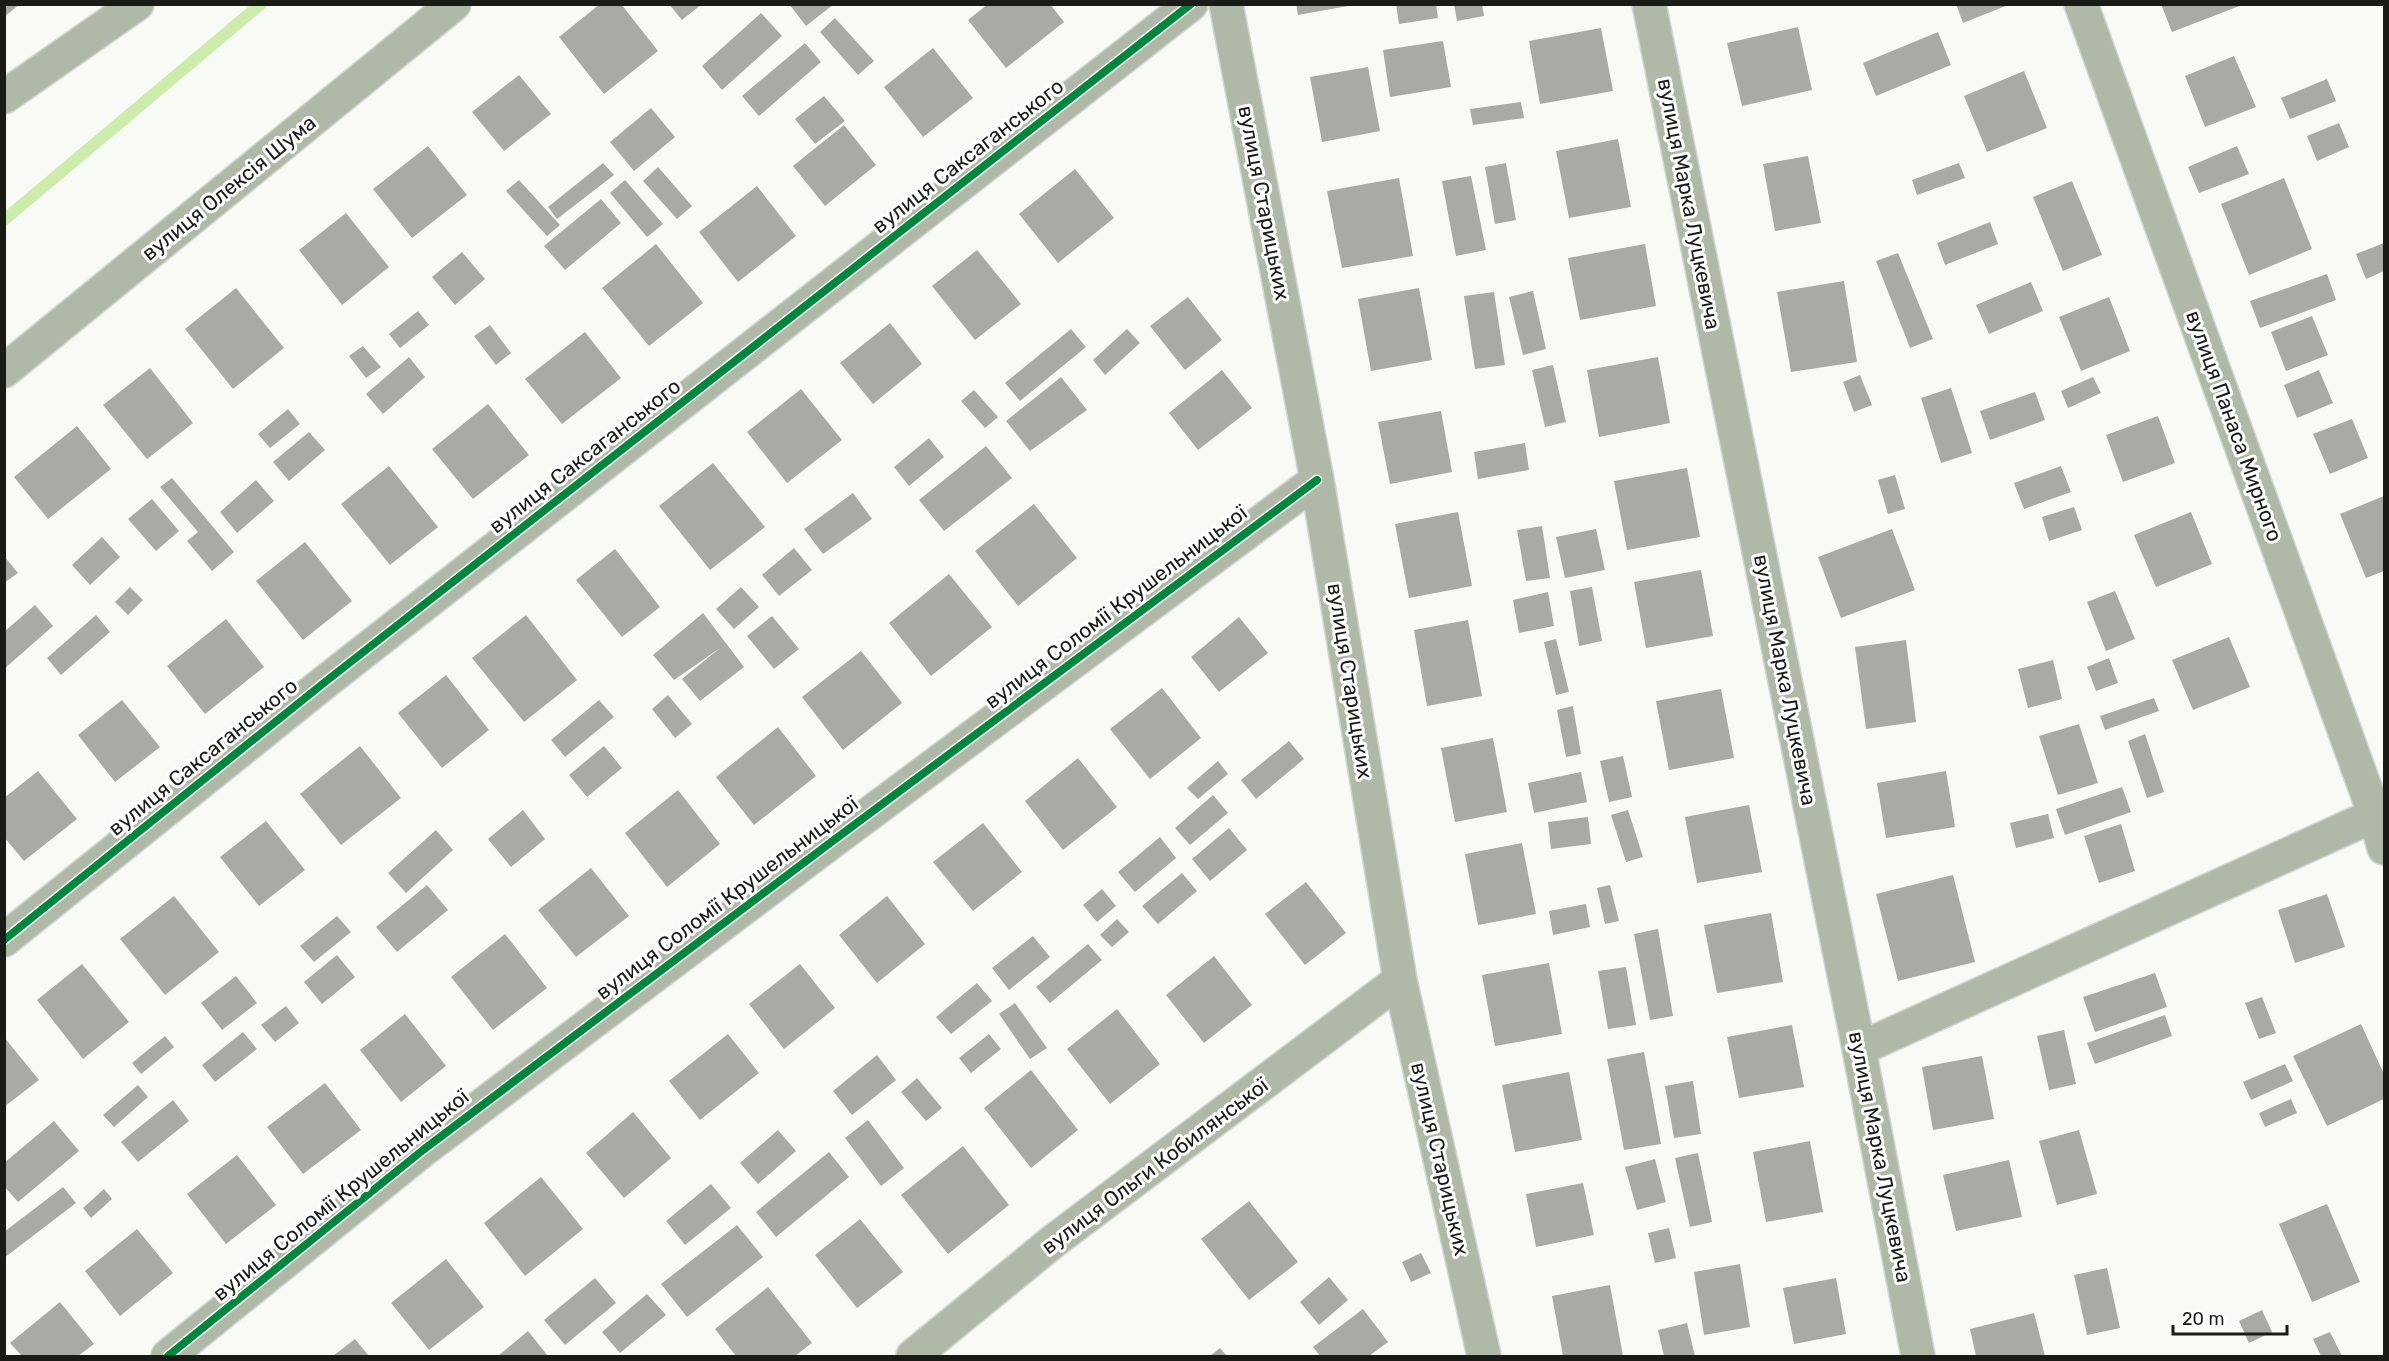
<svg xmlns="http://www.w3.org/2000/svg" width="2389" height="1361" font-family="Rubik,sans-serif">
  <rect width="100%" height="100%" fill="#f7faf5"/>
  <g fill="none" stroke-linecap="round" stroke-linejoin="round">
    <!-- stream -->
    <path stroke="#cdecac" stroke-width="12" d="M4,220L261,4"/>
  </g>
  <!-- building -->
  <path fill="#a8aaa6" d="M4,4H20L4,17Z
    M600,4H621L658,51L604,94L559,37Z
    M669,4H702L682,20Z
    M789,4H834L806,26Z
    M988,4H1050L1064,22L1006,68L968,20Z
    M1296,4H1348V6L1298,15Z
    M1396,4H1436L1438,18L1399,24Z
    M1454,4H1482L1484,16L1457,21Z
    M1956,4H2008V5L1963,23Z
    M2161,4H2242V5L2172,32Z
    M761,13L782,36L722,90L702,66Z
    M835,18L874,61L858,75L820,32Z
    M1798,27L1812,90L1742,106L1727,43Z
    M1601,28L1613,91L1540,104L1529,41Z
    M1938,32L1951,65L1876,96L1863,63Z
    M1443,41L1451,87L1390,97L1383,50Z
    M805,43L821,62L759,116L742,96Z
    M933,48L973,98L923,137L884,87Z
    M2234,56L2256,107L2205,127L2185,76Z
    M1368,67L1380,131L1322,142L1310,77Z
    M2024,71L2047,128L1987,152L1964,96Z
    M519,75L551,114L504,151L472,112Z
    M2327,79L2336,101L2290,119L2281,98Z
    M824,96L845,121L815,144L795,119Z
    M1521,102L1524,118L1473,125L1470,109Z
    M651,108L675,137L634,171L610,142Z
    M2339,123L2349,147L2317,161L2307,136Z
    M844,125L876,165L825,206L793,166Z
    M1618,139L1631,207L1569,218L1556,151Z
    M428,146L467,195L412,238L373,189Z
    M2237,146L2249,174L2199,193L2188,167Z
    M1808,156L1821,223L1775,231L1763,164Z
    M603,163L614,175L557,219L548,207Z
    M1506,163L1516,220L1495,224L1485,167Z
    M1959,163L1965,178L1917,195L1912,180Z
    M658,167L692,206L677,219L643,181Z
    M1075,169L1114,218L1058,263L1019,214Z
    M1471,176L1486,250L1456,256L1442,181Z
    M1399,178L1413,256L1342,268L1327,191Z
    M2284,178L2312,249L2249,275L2221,204Z
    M519,180L560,225L547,236L506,191Z
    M625,180L663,224L647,237L610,193Z
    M2072,181L2102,255L2063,271L2033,197Z
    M757,186L796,236L738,282L699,232Z
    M601,199L621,223L565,270L544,246Z
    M346,213L389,267L342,305L299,250Z
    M1990,222L1998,244L1945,265L1937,243Z
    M2384,243V271L2366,279L2356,254Z
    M656,244L703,303L649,346L602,288Z
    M1645,244L1656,306L1580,320L1568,258Z
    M977,250L1021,304L975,340L932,286Z
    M462,252L485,279L455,305L432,277Z
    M1898,253L1933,339L1910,348L1876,261Z
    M2327,274L2336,300L2260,328L2250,301Z
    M1844,281L1857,362L1791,372L1777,292Z
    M2031,282L2043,311L1989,334L1976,305Z
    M236,288L284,348L233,389L185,329Z
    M1419,288L1432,360L1371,371L1358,299Z
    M1533,291L1546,349L1523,355L1509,297Z
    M1494,292L1505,365L1475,369L1464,296Z
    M1188,297L1222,340L1185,370L1150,326Z
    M2109,297L2130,351L2081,371L2059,317Z
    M418,311L429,325L400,348L389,334Z
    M2312,316L2328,355L2286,371L2271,332Z
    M890,323L922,364L873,404L840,363Z
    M490,325L511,353L496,365L474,336Z
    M1071,329L1086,347L1020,401L1005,383Z
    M1127,329L1140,343L1105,375L1093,360Z
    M585,332L621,378L562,424L525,379Z
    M363,346L381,367L366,378L349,356Z
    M409,357L425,377L383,414L366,394Z
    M1658,357L1670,423L1599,437L1587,370Z
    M1553,365L1566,422L1545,427L1532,370Z
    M150,368L193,423L147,459L103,405Z
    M1222,370L1252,408L1198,450L1169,413Z
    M2319,370L2333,403L2297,418L2284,385Z
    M1860,375L1872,405L1854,412L1843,382Z
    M1061,377L1087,410L1030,451L1006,421Z
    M2093,377L2101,393L2068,408L2061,391Z
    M1951,388L1972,453L1941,463L1921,398Z
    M801,389L842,440L787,483L747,432Z
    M974,390L998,417L985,428L961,401Z
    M2035,392L2045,420L1990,440L1980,411Z
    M488,404L529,455L473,499L432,449Z
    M288,409L300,424L270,448L258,434Z
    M1441,411L1452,472L1390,484L1378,422Z
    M2158,416L2175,463L2123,482L2106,435Z
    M2352,419L2368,458L2330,474L2313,434Z
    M77,426L111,469L48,519L14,477Z
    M309,432L325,450L289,481L273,462Z
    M929,438L944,457L909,486L894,467Z
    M1525,443L1529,470L1478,479L1474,452Z
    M986,446L1012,478L944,531L919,500Z
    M713,463L765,527L710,570L659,506Z
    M389,466L438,527L390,565L341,504Z
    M2061,466L2071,492L2024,509L2014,483Z
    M1687,468L1700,537L1627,550L1614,481Z
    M1895,475L1905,509L1888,514L1878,480Z
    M172,478L234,552L212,571L187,541L198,532L160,487Z
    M256,480L274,501L237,533L220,512Z
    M853,493L872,519L823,554L804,529Z
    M2384,496V571L2366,578L2340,514Z
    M152,499L179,531L156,551L128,519Z
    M1034,504L1077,558L1018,606L975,551Z
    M2074,507L2082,530L2049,541L2042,517Z
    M1458,512L1472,586L1409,598L1395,524Z
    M2191,512L2212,564L2156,587L2134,535Z
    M1542,526L1550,578L1526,581L1517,530Z
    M1596,529L1605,570L1565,578L1556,537Z
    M1892,529L1915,590L1841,618L1818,557Z
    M102,537L120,557L90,585L72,565Z
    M305,542L352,601L303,640L256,581Z
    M794,548L812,570L779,596L762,575Z
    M615,549L660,607L622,637L576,580Z
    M4,556L18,573L4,583Z
    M1701,570L1713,636L1646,648L1634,582Z
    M949,574L992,627L931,676L889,623Z
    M130,587L143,600L128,615L115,602Z
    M741,587L759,607L734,629L716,609Z
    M1592,587L1602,641L1579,646L1570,591Z
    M2115,591L2135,639L2106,651L2087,602Z
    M1548,592L1554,626L1519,633L1513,600Z
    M35,605L53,626L4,669V632Z
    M703,613L744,667L700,701L682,679L720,648L674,680L653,655Z
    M96,615L110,632L61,675L47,658Z
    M526,615L577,680L524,722L472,658Z
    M772,616L799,649L774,669L747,636Z
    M1239,617L1268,653L1219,692L1191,657Z
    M226,619L264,667L205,714L167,666Z
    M1468,620L1482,696L1427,706L1414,630Z
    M2229,637L2250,687L2193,710L2172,660Z
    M1556,639L1569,692L1556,695L1544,642Z
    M1906,640L1916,722L1866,729L1855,647Z
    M861,651L902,703L843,750L802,697Z
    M2109,658L2118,683L2096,691L2087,667Z
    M2053,660L2062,699L2028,708L2018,669Z
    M446,675L489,730L442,768L398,713Z
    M1162,688L1201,738L1150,779L1110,729Z
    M1721,689L1734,758L1669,770L1656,701Z
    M668,695L692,724L675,738L652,709Z
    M2154,698L2159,711L2105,730L2100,716Z
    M122,700L160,747L115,782L78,735Z
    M599,700L614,717L565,757L551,740Z
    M1573,706L1581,754L1566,757L1557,710Z
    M2079,724L2098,783L2058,795L2039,736Z
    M778,727L816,776L754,825L716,777Z
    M2145,734L2164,792L2147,798L2128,741Z
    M1493,738L1507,812L1455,822L1441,748Z
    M1289,741L1304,759L1256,799L1241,780Z
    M360,746L401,798L341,845L300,794Z
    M604,746L622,768L587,797L569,775Z
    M1623,756L1632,797L1609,802L1600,761Z
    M1078,758L1117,807L1063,850L1025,801Z
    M1218,761L1228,774L1198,799L1187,788Z
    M38,771L77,819L24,861L4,837V798Z
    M1946,771L1955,827L1886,838L1877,783Z
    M1581,772L1587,802L1534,813L1528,783Z
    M2122,787L2131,812L2065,835L2056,809Z
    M678,790L720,844L667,887L625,833Z
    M1213,795L1228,813L1190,845L1175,828Z
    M1749,805L1762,872L1697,883L1685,817Z
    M523,810L545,839L511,867L488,839Z
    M1628,810L1643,857L1626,862L1611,815Z
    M2048,814L2054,838L2016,848L2010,823Z
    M1588,817L1591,844L1551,849L1548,822Z
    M266,821L305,870L259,906L220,857Z
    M983,823L1022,872L973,911L933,862Z
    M2121,824L2135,871L2099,883L2084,836Z
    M1229,828L1247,850L1210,881L1192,859Z
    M436,830L453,850L406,893L388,873Z
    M1160,837L1176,858L1135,892L1118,872Z
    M1522,843L1536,914L1478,925L1465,854Z
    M591,868L629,916L576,957L538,910Z
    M1182,873L1197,891L1158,924L1142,906Z
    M1953,875L1975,962L1898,981L1876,894Z
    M1306,882L1346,933L1305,965L1265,914Z
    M427,885L448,910L397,952L376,927Z
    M1610,885L1619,921L1605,924L1597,888Z
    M1102,889L1116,906L1097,922L1083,905Z
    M2327,894L2345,947L2295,963L2278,910Z
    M174,896L219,952L165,995L120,939Z
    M887,896L925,944L877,983L839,935Z
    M1586,904L1590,927L1553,935L1549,911Z
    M1771,913L1783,982L1717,993L1704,925Z
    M337,916L351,932L314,962L300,946Z
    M1117,919L1129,932L1112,947L1100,935Z
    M1658,929L1673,1016L1650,1020L1634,934Z
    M505,934L547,988L493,1030L451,977Z
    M1033,936L1050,957L1009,990L992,968Z
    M1088,944L1102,960L1050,1003L1036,987Z
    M337,955L355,977L322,1004L304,982Z
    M1214,956L1252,1005L1204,1043L1166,995Z
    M1549,963L1562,1034L1495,1046L1482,975Z
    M82,964L129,1022L83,1059L37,1000Z
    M800,964L835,1008L784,1049L749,1004Z
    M1626,967L1636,1025L1608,1029L1598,971Z
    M2155,973L2167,1007L2095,1032L2083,997Z
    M236,976L257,1003L222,1030L201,1003Z
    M977,983L992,1001L951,1034L936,1017Z
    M2262,997L2276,1033L2259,1039L2245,1003Z
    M1015,1003L1047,1048L1030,1059L999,1014Z
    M286,1006L299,1023L275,1042L261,1025Z
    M1117,1009L1160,1064L1110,1104L1067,1049Z
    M405,1014L446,1066L401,1102L360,1050Z
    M2165,1015L2172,1036L2095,1064L2087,1043Z
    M2361,1024L2384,1074V1099L2327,1126L2293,1056Z
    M1792,1025L1804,1087L1739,1098L1727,1037Z
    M2064,1030L2076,1084L2049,1090L2037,1036Z
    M243,1032L257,1049L215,1082L202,1065Z
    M728,1034L759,1073L700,1120L669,1081Z
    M989,1034L1001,1049L971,1073L959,1058Z
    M165,1036L174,1047L141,1074L132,1063Z
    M4,1037L39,1080L4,1107Z
    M1644,1052L1661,1144L1624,1150L1607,1059Z
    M877,1055L896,1080L852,1115L833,1091Z
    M1982,1056L1994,1119L1933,1130L1922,1067Z
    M2285,1064L2293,1081L2251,1100L2243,1082Z
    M1031,1070L1078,1130L1031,1168L984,1108Z
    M1569,1072L1582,1140L1515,1152L1502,1085Z
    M917,1078L942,1108L926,1121L901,1092Z
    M1693,1081L1701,1134L1674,1138L1665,1086Z
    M325,1083L361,1130L303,1174L267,1127Z
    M138,1085L148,1097L114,1127L103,1115Z
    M2291,1099L2297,1113L2265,1127L2259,1113Z
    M173,1100L189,1121L138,1162L121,1142Z
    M633,1112L671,1158L624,1198L586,1153Z
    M868,1120L904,1168L881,1186L845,1138Z
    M54,1121L79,1151L18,1202L4,1186V1163Z
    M778,1130L796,1151L758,1184L740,1163Z
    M2079,1130L2097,1194L2057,1205L2039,1141Z
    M1810,1141L1823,1212L1766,1222L1753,1152Z
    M963,1146L1009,1205L948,1254L901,1195Z
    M829,1152L849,1177L776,1237L756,1212Z
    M1698,1153L1712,1222L1690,1227L1675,1158Z
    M237,1155L276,1205L226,1244L187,1194Z
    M1655,1159L1666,1202L1637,1210L1625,1167Z
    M2009,1160L2022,1217L1956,1231L1943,1175Z
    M541,1177L583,1229L525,1276L484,1223Z
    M1583,1183L1594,1235L1536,1247L1526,1194Z
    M711,1184L731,1208L685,1245L666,1221Z
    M63,1187L76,1203L4,1258V1232Z
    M104,1189L112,1199L91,1218L83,1208Z
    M1249,1201L1298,1262L1249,1300L1201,1239Z
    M2327,1204L2360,1282L2312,1302L2279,1224Z
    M860,1219L903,1272L857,1308L815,1255Z
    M737,1225L763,1257L687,1317L661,1284Z
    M1669,1228L1676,1258L1655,1263L1648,1233Z
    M137,1229L173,1273L120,1316L85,1271Z
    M1421,1253L1431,1273L1411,1282L1402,1262Z
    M446,1259L484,1307L429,1350L391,1303Z
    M1740,1264L1750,1327L1704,1335L1694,1272Z
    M2107,1268L2120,1328L2087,1335L2074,1275Z
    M1329,1277L1348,1300L1319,1325L1300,1302Z
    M595,1278L616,1303L565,1345L544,1320Z
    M1836,1278L1846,1334L1794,1344L1783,1288Z
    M1610,1285L1623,1356H1563L1552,1296Z
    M768,1287L812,1343L795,1356H736L715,1329Z
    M647,1294L666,1315L620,1353L602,1332Z
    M60,1302L94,1344L78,1356H22L10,1343Z
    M1363,1309L1388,1342L1369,1356H1320L1313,1347Z
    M2262,1310L2272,1332L2249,1343L2239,1321Z
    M2034,1313L2045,1356H1976L1970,1329Z
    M1687,1323L1695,1356H1664L1658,1330Z
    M528,1331L548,1356H498Z
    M2330,1332L2342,1356H2321L2313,1339Z
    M355,1339L369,1356H333Z
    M1220,1348L1227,1356H1210Z"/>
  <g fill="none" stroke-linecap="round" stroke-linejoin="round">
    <!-- minor casing -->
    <g stroke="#d3d5d2" stroke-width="36">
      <path id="minor" d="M1226,4L1317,480L1400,980L1484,1356
        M1649,4L1859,1049L1918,1356
        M2081,4L2375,815L2384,848
        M4,97L137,4
        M4,371L454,4
        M4,940L325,682L1191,4
        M1859,1049L2375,815
        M168,1356L423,1150L830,843L1317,480
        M913,1356L1055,1240L1400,980"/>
    </g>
    <!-- minor -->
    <use href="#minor" stroke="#b0b9a8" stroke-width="33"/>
    <!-- cycleway casing -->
    <g stroke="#fff" stroke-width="11">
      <path id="cycleway" d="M4,940L325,682L1191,4
        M168,1356L423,1150L830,843L1317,480"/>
    </g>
    <!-- cycleway -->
    <use href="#cycleway" stroke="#00873e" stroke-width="8"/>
  </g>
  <g text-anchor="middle" stroke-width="6" stroke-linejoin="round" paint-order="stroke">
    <!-- street labels -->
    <g font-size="21" fill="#191b17" stroke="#fff">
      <text transform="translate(968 156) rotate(-38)" y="7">вулиця Саксаганського</text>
      <text transform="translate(229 188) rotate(-39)" y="7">вулиця Олексія Шума</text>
      <text transform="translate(1264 203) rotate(79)" y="7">вулиця Старицьких</text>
      <text transform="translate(1689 204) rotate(79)" y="7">вулиця Марка Луцкевича</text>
      <text transform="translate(2234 426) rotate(70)" y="7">вулиця Панаса Мирного</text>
      <text transform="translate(585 456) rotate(-38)" y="7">вулиця Саксаганського</text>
      <text transform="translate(1116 607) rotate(-37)" y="7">вулиця Соломії Крушельницької</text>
      <text transform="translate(1785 680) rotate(79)" y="7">вулиця Марка Луцкевича</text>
      <text transform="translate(1350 681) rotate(81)" y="7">вулиця Старицьких</text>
      <text transform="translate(203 757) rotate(-39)" y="7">вулиця Саксаганського</text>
      <text transform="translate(727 898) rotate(-37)" y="7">вулиця Соломії Крушельницької</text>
      <text transform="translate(1880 1157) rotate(79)" y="7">вулиця Марка Луцкевича</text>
      <text transform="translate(1440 1159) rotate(77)" y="7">вулиця Старицьких</text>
      <text transform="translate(1155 1166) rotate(-37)" y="7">вулиця Ольги Кобилянської</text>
      <text transform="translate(341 1195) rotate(-39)" y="7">вулиця Соломії Крушельницької</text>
    </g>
  </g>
  <!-- border -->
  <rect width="2389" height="1361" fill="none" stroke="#191b17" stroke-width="12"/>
  <!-- scale -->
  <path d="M2173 1325v9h114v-9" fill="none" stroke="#191b17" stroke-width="3"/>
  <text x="2182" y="1325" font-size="18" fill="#191b17" stroke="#ffffff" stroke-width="4.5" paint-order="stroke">20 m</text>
</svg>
